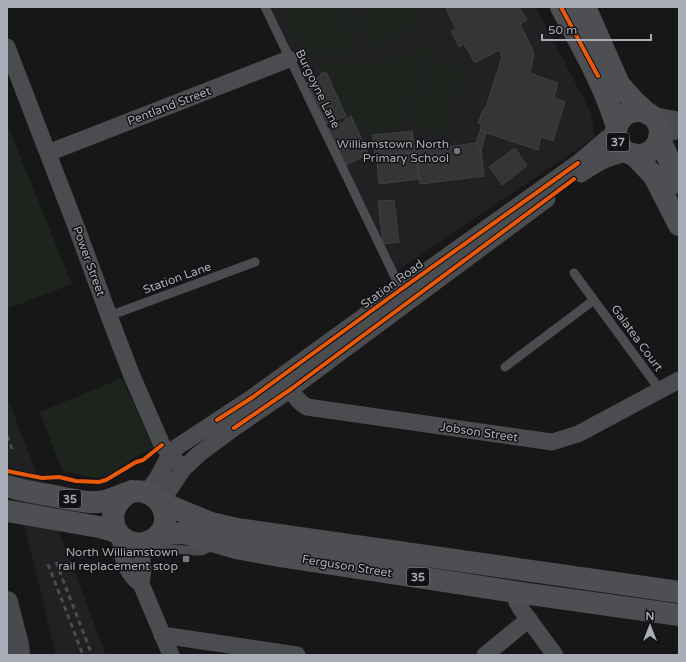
<svg xmlns="http://www.w3.org/2000/svg" width="686" height="662" font-family="'Varela Round',sans-serif">
  <rect width="100%" height="100%" fill="#171717"/>
  <!-- built -->
  <path fill="#212123" d="M270,7H536L591,113L595,137L397,271Z
    M7,397L62,539L106,655H55L54,647L25,528L7,488Z"/>
  <!-- green -->
  <path fill="#1d241e" d="M279,7H350L343,20L355,42L353,53H303Z
    M378,7H418L425,19L370,48L355,19Z
    M424,45H430L432,47L406,117L402,123L394,128L395,130L364,135L359,124L360,123L359,121L354,122L351,116L347,117L343,109L346,107L336,86L333,87L331,82L335,80L334,77L329,78L326,72L323,73V62C344,59 366,66 388,61C401,58 412,51 424,45Z
    M432,60L463,70L444,134L412,124Z
    M7,124L72,284L7,309Z
    M122,378L153,447L132,459L112,473L101,479L62,471L40,412Z"/>
  <!-- building -->
  <path fill="#353536" stroke="#3f4043" d="M450,7H519L527,20L520,24L534,53L530,73L558,83L554,98L565,102L553,141L541,137L538,150L480,131L482,124L478,123L483,110H485L502,57L499,50L475,63L464,44L459,47L451,31L456,29L446,9Z
    M326,72L346,116L326,124L306,83L321,76L320,74Z
    M351,116L370,157L364,159L363,157L346,165L328,129L346,121L345,119Z
    M412,131L415,152L375,157L373,135Z
    M480,131L486,133L481,151L476,143Z
    M476,143L481,151L484,176L420,184L416,151Z
    M515,148L527,166L502,185L489,167Z
    M415,152L416,157L405,158L406,159L397,160V159H394V161L377,162V157Z
    M416,158L419,179L379,184L377,163Z
    M394,200L399,242L383,244L378,201Z"/>
  <g fill="none" stroke-linecap="round" stroke-linejoin="round">
    <!-- lane -->
    <path stroke="#4b4c50" stroke-width="9" d="M265,7L395,277L400,290
      M574,273L660,390
      M109,316L255,262
      M505,367L594,300
      M151,541L163,548L195,551H202L208,548L213,543"/>
    <!-- street -->
    <path stroke="#4b4c50" stroke-width="17" d="M7,47L77,229L109,316L132,376L162,445L177,462
      M651,115L679,120
      M660,135L679,130
      M48,153L289,59
      M581,174C599,162 609,156 630,153
      M285,379C291,390 296,401 307,407L552,442L578,434L679,380
      M144,492C162,481 162,460 177,447L253,397L400,290L578,163L617,130
      M161,502L183,469L199,454L234,428L291,389L547,199
      M121,536C120,554 126,574 141,584
      M147,542L141,554L143,569L141,584L171,655
      M515,592L517,602L521,609L555,655
      M162,635L297,655
      M485,655L529,619"/>
    <!-- secondary -->
    <path stroke="#4a4a4e" stroke-width="22" d="M7,602L18,645L19,655"/>
    <!-- primary -->
    <path stroke="#4d4f52" stroke-width="22" d="M561,7C582,47 604,84 617,127
      M585,7L619,84L633,100L648,114
      M616 133a22 22 0 1 1 44 0a22 22 0 1 1-44 0Z
      M659,137L679,183
      M633,154L654,176L679,225
      M7,486C26,492 45,494 64,498C75,500 86,503 97,502C113,502 127,488 144,492C166,497 174,528 152,540C122,556 93,513 132,491
      M162,503L211,523L237,529L679,592
      M7,511L99,527L111,530L119,534
      M159,534L184,533L236,548L279,556L515,592L679,615"/>
    <!-- rail -->
    <path stroke="#4b4c4f" stroke-width="3" stroke-dasharray="5 4" stroke-linecap="butt" d="M7,436L13,451
      M56,562L92,655
      M48,564L83,655"/>
    <!-- cycleway casing -->
    <g stroke="#111113" stroke-width="6">
      <path id="cycleway" d="M561,7L598,76
        M217,420L253,397L400,290L578,163
        M234,428L291,389L574,179
        M7,471L42,478L59,477L76,481L99,482L106,480L136,462L143,460L162,445"/>
    </g>
    <!-- cycleway -->
    <use href="#cycleway" stroke="#e8590c" stroke-width="4"/>
  </g>
  <!-- markers -->
  <g fill="#757880" stroke="#111113" stroke-width="1.5">
    <circle cx="457" cy="151" r="4"/>
    <rect x="182" y="555" width="8" height="8" rx="2"/>
  </g>
  <g text-anchor="middle" stroke-width="3" stroke-linejoin="round" paint-order="stroke">
    <!-- shield labels -->
    <g fill="#111113" stroke="#7b7e86" stroke-width="1">
      <rect x="607" y="133" width="22" height="18" rx="3"/>
      <rect x="59" y="490" width="22" height="18" rx="3"/>
      <rect x="407" y="568" width="22" height="18" rx="3"/>
    </g>
    <g font-size="11" font-weight="bold" fill="#a8adb8">
      <text x="618" y="146">37</text>
      <text x="70" y="503">35</text>
      <text x="418" y="581">35</text>
    </g>
    <!-- street labels -->
    <g font-size="12" fill="#a8adb8" stroke="#111113">
      <text transform="translate(318 89) rotate(64)" y="4">Burgoyne Lane</text>
      <text transform="translate(169 106) rotate(-21)" y="4">Pentland Street</text>
      <text transform="translate(89 261) rotate(70)" y="4">Power Street</text>
      <text transform="translate(177 278) rotate(-20)" y="4">Station Lane</text>
      <text transform="translate(392 284) rotate(-36)" y="4">Station Road</text>
      <text transform="translate(637 338) rotate(54)" y="4">Galatea Court</text>
      <text transform="translate(479 432) rotate(8)" y="4">Jobson Street</text>
      <text transform="translate(347 566) rotate(9)" y="4">Ferguson Street</text>
    </g>
    <!-- poi labels -->
    <g font-size="12" fill="#a8adb8" stroke="#111113" text-anchor="end">
      <text x="449" y="148">Williamstown North<tspan x="449" dy="14">Primary School</tspan></text>
      <text x="178" y="556">North Williamstown<tspan x="178" dy="14">rail replacement stop</tspan></text>
    </g>
  </g>
  <!-- border -->
  <rect width="686" height="662" fill="none" stroke="#a8adb8" stroke-width="16"/>
  <!-- north arrow -->
  <g transform="translate(650 626)" stroke="#111113" stroke-width="3" paint-order="stroke">
  <path d="M0-3L7 15L0 10L-7 15Z" fill="#a8adb8"/>
  <text y="-6" font-size="11" font-weight="bold" text-anchor="middle" fill="#a8adb8">N</text>
  </g>
  <!-- scale -->
  <path d="M542 34v6h109v-6" fill="none" stroke="#a8adb8" stroke-width="2"/>
  <text x="548" y="34" font-size="12" fill="#a8adb8" stroke="#111113" stroke-width="3" paint-order="stroke">50 m</text>
</svg>
